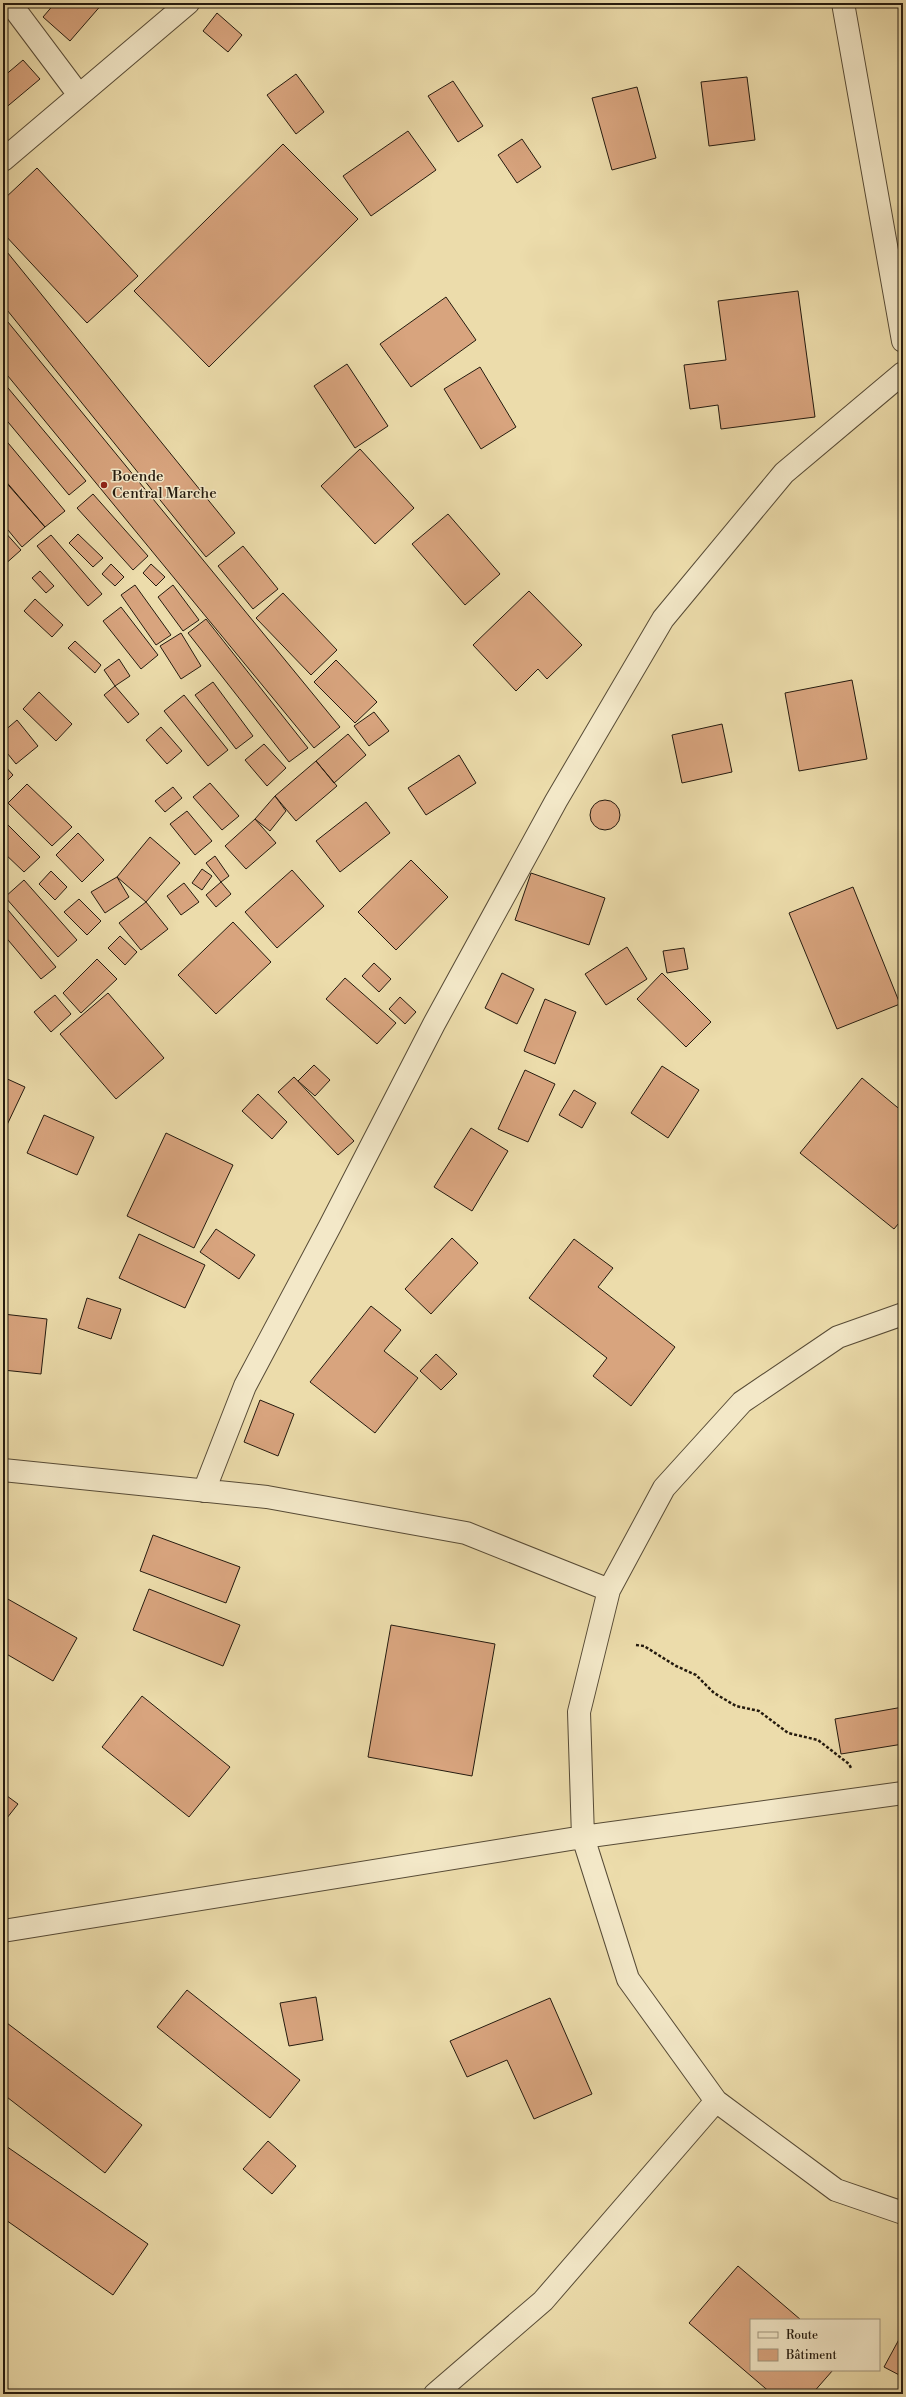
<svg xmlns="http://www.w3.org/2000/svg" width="906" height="2397" font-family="'Libre Bodoni',serif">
  <rect width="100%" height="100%" fill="#ecdcab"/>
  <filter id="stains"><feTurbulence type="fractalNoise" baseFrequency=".005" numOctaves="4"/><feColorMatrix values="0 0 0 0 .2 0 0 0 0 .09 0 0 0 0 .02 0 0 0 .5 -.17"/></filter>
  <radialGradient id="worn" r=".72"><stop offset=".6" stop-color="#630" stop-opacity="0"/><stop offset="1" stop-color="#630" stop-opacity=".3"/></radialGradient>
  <!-- building -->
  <path fill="#d8a47e" stroke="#251b0f" d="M55,3H103L70,41L43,17Z
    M217,13L242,35L228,52L203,31Z
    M23,60L40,79L3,110V77Z
    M296,74L324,112L296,134L267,95Z
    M747,77L755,140L709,146L701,82Z
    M453,81L483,126L458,142L428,96Z
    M637,87L656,158L612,170L592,98Z
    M408,131L436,170L371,216L343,176Z
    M522,139L541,167L517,183L498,155Z
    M283,144L358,219L209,367L134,291Z
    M37,168L138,276L87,323L3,233V200Z
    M3,247L235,533L206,557L3,305Z
    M798,291L815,417L721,429L718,405L690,409L684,365L726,360L718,301Z
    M446,297L476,340L411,387L380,344Z
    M3,316L340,727L314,748L3,370Z
    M347,364L388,426L355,448L314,386Z
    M480,367L516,427L481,449L444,389Z
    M3,382L86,481L69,495L3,416Z
    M3,437L65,511L45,527L3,478Z
    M360,449L414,508L375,544L321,486Z
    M3,479L45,527L22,547L3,524Z
    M93,494L148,556L133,570L77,508Z
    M448,514L500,574L465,605L412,544Z
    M3,530L21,550L3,566Z
    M78,534L103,558L93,567L69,543Z
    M51,535L102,594L88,606L37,546Z
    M243,546L278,589L253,609L218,566Z
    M111,564L124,577L115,586L102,574Z
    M151,564L165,577L156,586L143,573Z
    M40,571L54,586L46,593L32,578Z
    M135,585L171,635L156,645L121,595Z
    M173,585L199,620L183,631L158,597Z
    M529,591L582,645L547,679L538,669L516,691L473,645Z
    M283,593L337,650L311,675L256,618Z
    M35,599L63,625L52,637L24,611Z
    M121,607L158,655L141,669L103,621Z
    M206,619L308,748L289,762L188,633Z
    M181,633L201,666L181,679L160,646Z
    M75,641L101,665L95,673L68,648Z
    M119,659L130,676L115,686L104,670Z
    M336,660L377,702L355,723L314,682Z
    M852,680L867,759L799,771L785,693Z
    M213,682L253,736L236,749L195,695Z
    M115,686L139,714L128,723L104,695Z
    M39,692L72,724L56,741L23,709Z
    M184,695L228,750L208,766L164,711Z
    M374,712L389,731L369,746L354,726Z
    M17,720L38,746L16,764L3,748V732Z
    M722,724L732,772L682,783L672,735Z
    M161,727L182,751L167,764L146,740Z
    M348,734L366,755L334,783L316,761Z
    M264,744L286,768L267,786L245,760Z
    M459,755L476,783L426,815L408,788Z
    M316,761L337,786L296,821L275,796Z
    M3,764L13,775L3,785Z
    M210,783L239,816L222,830L193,797Z
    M27,784L72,827L52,846L8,803Z
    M173,787L182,798L165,812L155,801Z
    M275,796L286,811L270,831L255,819Z
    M590 815a15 15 0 1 1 30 0a15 15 0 1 1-30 0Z
    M366,802L390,833L340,872L316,841Z
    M187,811L212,841L195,855L170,824Z
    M255,819L276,843L246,869L225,846Z
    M3,820L40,857L24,872L3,852Z
    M78,833L104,860L82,882L56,855Z
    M150,837L180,863L146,902L117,877Z
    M215,856L229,876L221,882L206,863Z
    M411,860L448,897L396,950L358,912Z
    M202,869L212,876L202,890L192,883Z
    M292,870L324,906L277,948L245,912Z
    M51,871L67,887L55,900L39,884Z
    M531,873L605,898L589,945L515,920Z
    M117,877L129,897L105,913L91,892Z
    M24,880L77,940L58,957L5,897Z
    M221,882L231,894L216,907L206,895Z
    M184,883L199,902L181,915L167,896Z
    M853,887L900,1004L837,1029L789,913Z
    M79,899L101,921L87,935L64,912Z
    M146,902L168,929L141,950L119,923Z
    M8,910L56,967L41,979L3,934V915Z
    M233,922L271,962L216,1014L178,975Z
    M120,936L137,952L125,965L108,948Z
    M627,947L647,979L606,1005L585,974Z
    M684,948L688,969L667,973L663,951Z
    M97,959L117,979L81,1013L63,993Z
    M374,963L391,979L379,992L362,976Z
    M502,973L534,989L517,1024L485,1008Z
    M662,973L711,1022L686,1047L637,999Z
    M345,978L396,1023L377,1044L326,999Z
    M108,993L164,1058L116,1099L60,1034Z
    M55,995L71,1014L51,1032L34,1012Z
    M400,997L416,1012L405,1024L389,1009Z
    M545,999L576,1012L555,1064L524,1051Z
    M314,1065L330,1080L315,1096L298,1081Z
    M662,1066L699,1090L668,1138L631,1113Z
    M525,1070L555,1084L528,1142L498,1129Z
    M3,1077L25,1087L6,1127L3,1126Z
    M294,1077L354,1141L338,1155L278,1092Z
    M862,1078L903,1112V1218L894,1229L800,1153Z
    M574,1090L596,1103L582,1128L559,1115Z
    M258,1094L287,1122L272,1139L242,1111Z
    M44,1115L94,1137L77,1175L27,1153Z
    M471,1128L508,1151L472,1211L434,1187Z
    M166,1133L233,1165L194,1248L127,1216Z
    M216,1229L255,1255L239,1279L200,1252Z
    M139,1234L205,1265L185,1308L119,1278Z
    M452,1238L478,1263L431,1314L405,1289Z
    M574,1239L613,1268L598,1287L675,1347L631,1406L593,1376L607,1358L529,1298Z
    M87,1298L121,1309L111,1339L78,1328Z
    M371,1306L401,1330L384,1351L418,1378L375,1433L310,1382Z
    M3,1314L47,1319L41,1374L3,1370Z
    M436,1354L457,1374L441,1390L420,1371Z
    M260,1400L294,1414L278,1456L244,1442Z
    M153,1535L240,1567L226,1603L140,1571Z
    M149,1589L240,1625L223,1666L133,1630Z
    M6,1598L77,1638L53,1681L3,1652V1603Z
    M391,1625L495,1644L472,1776L368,1757Z
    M142,1696L230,1767L189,1817L102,1747Z
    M903,1707V1744L841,1754L835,1719Z
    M3,1793L18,1804L3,1823Z
    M187,1990L300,2080L270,2118L157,2027Z
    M316,1997L323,2040L289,2046L280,2003Z
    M550,1998L592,2094L534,2119L507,2060L467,2077L450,2041Z
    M3,2020L142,2125L105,2173L3,2094Z
    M268,2141L296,2166L272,2194L243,2169Z
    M3,2144L148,2244L113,2295L3,2218Z
    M738,2266L801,2320H751V2370H833L812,2394H772L689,2323Z
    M903,2332V2377L884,2367Z"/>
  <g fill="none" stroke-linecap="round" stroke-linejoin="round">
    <!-- minor casing -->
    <g stroke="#574b36" stroke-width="24">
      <path id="minor" d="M10,3L79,95
        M843,3L903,341
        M3,160L188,3
        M903,1314L838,1337L742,1402L664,1488L609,1590L579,1712L583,1837L628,1979L716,2101L836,2190L903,2213
        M3,1470L267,1497L466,1533L609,1590
        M204,1491L245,1386L330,1226L434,1024L556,801L663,619L784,473L903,373
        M3,1931L583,1837L903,1793
        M435,2394L543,2301L716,2101"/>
    </g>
    <!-- path -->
    <path stroke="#251b0f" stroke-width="2.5" stroke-dasharray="3 2" stroke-linecap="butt" d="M636,1645L644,1646L676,1666L696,1675L714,1693L736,1706L759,1711L788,1733L818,1740L849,1764L851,1768"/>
    <!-- minor -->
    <use href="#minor" stroke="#f3e8c8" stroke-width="22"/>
  </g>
  <!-- markers -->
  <circle fill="#8f2418" stroke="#f3e8c8" stroke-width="1.5" cx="104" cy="485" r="4"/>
  <g text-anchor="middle" stroke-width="3" stroke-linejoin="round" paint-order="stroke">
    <!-- poi labels -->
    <g font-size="15" fill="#251b0f" stroke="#f3e8c8" text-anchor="start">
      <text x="112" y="481">Boende<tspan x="112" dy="17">Central Marche</tspan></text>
    </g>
  </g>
  <!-- margin -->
  <rect width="906" height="2397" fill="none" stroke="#ecdcab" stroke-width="16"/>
  <rect x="4" y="4" width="898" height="2389" fill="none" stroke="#251b0f" stroke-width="2"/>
  <rect x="8" y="8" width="890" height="2381" fill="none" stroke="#251b0f"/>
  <!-- legend -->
  <rect x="750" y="2319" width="130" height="52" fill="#f3e8c8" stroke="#a1967e"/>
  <rect x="758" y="2332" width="20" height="6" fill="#f3e8c8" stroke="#a1967e"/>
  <text x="786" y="2339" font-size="12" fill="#251b0f">Route</text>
  <rect x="758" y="2349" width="20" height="12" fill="#d8a47e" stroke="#a1967e"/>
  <text x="786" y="2359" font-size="12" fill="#251b0f">Bâtiment</text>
  <rect width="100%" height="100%" filter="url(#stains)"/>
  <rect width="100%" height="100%" fill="url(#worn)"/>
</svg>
